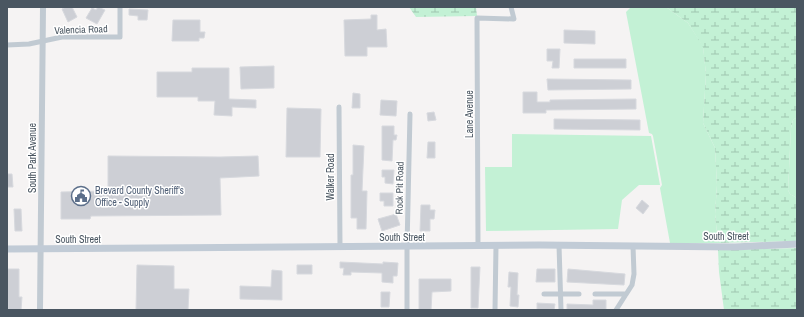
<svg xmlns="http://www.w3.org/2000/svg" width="804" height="317" font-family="'Archivo Narrow',sans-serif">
  <defs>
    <pattern id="wetland-marsh" width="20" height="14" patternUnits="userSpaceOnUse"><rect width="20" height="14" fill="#c3f1d5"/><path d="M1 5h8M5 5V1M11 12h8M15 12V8" fill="none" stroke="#a0c6b0"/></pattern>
  </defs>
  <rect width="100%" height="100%" fill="#f5f3f3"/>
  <!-- grass -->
  <path fill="#c3f1d5" d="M631,7H666L688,23L703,46L706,74L703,123L715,148L717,185L715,214L718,243H670L660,188L662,185L653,136L652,134L649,133L626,12Z
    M797,117V198L790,194L788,190L791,128L793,120Z
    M512,134L651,136L660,185H639L622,200L618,229L486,231L485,167H512Z"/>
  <!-- wetland -->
  <path fill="url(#wetland-marsh)" d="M409,7H476L477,16L416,17Z
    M666,7H797V117L793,120L791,128L788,190L790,194L797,198V241L718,243L715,214L717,185L715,148L703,123L706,74L703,47L688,23Z
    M797,248V310H724L719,272L718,250Z"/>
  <!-- building -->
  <path fill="#cdcfd5" stroke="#d7d9de" d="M66,7H72L77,17L68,22L62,9Z
    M98,7L105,10L97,24L86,18L92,8L96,10Z
    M129,9L148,10L147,20H138V16L129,15Z
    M371,15H377V30L386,29L387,47H367V56H345L344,20L371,19Z
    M173,20H200V32H205L204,38H199V41H172Z
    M564,30L595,31V44L564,43Z
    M547,49H560L559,68H552L553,61H547Z
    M574,59H626V68H574Z
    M274,66V88L241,89L240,67Z
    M192,68H229V99L256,100V108L232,107V116L214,115L215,101H198V97H157V72H192Z
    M547,79L631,80V89L548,90Z
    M523,92H537V102H550V100L636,99V109L546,110V113H523Z
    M353,93L360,94V108H352Z
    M381,100L397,101L396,116L380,115Z
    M287,108L321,109L320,157H286Z
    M434,112L436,120L428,121L427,113Z
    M554,119L640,120V130L554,129Z
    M382,126H394V135H397L396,140H393L392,161L382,160Z
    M428,142H435V158H427Z
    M353,145L364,146L362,191H367L366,229H357V218H351V175H353Z
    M108,156L220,157L258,156L259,176L220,178L221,215L91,216L90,219H61V192L108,191Z
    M382,170H394L393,184L385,183V177H382Z
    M7,174H12L13,187H7Z
    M380,193H393V206H384V201H380Z
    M642,200L649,206L643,214L636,208Z
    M421,205H430V210H435L434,219H430V231H420Z
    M14,209H21L22,231H15Z
    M396,214L400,225L382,231L378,219Z
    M340,262L383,264V262L398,263L397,276H393V283L382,282V273L351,272V275H343L344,268H340Z
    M137,265L174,266V289H189L188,310H136Z
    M297,265H312V274H297Z
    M471,267H480L478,308H471Z
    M7,269H19V297H22L21,310H8Z
    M537,269H555V282H536Z
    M568,269L625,274L624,285L567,282Z
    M272,270L282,271V300L240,299V286L271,287Z
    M509,272L518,273L517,295H519L518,307L510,306L511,287H508Z
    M419,279H451V291L432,292L431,310H419Z
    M381,292H390L389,307H381Z
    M593,300H606V310H567V304L593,305Z
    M537,303L555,304L554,310H537Z"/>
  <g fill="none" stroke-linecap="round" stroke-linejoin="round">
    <!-- minor -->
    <path stroke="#c1cad2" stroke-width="5" d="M7,45L29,44L62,37H120V7
      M339,107L340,247
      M559,245L561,310
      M478,246L477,18L514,19L511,7
      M544,294H579
      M595,294H626
      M407,310V247L410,114
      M495,310L496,246
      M616,310L632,285L634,274L633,246"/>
    <!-- tertiary -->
    <path stroke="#c1cad2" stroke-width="6" d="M40,310L43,7"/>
    <!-- secondary -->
    <path stroke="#c1cbd6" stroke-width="7" d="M7,249L539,245L735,247L797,244"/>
  </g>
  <!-- icons -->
  <defs>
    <g id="civic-ring" transform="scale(1)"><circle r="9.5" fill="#fff" stroke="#5c6f8a" stroke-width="1.5"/><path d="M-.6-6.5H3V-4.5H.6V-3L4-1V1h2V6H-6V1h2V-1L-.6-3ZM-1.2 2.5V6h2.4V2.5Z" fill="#5c6f8a"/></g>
  </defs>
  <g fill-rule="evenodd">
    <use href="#civic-ring" x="81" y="196"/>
  </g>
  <g text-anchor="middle" stroke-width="3" stroke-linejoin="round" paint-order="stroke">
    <!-- street labels -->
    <g font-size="10" fill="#4a5661" stroke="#fff">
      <text transform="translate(81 29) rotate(-2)" y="4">Valencia Road</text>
      <text transform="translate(469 114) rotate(-90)" y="4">Lane Avenue</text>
      <text transform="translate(32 158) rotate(-90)" y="4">South Park Avenue</text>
      <text transform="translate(330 177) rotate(-90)" y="4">Walker Road</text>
      <text transform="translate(399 188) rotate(-89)" y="4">Rock Pit Road</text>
      <text x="726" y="240">South Street</text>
      <text x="402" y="241">South Street</text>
      <text x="78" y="243">South Street</text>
    </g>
    <!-- service labels -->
    <g font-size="10" fill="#4e5e75" stroke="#fff" text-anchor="start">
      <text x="95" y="194">Brevard County Sheriff's<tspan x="95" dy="12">Office - Supply</tspan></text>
    </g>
  </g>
  <!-- border -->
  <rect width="804" height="317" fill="none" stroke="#4a5661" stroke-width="16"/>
</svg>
